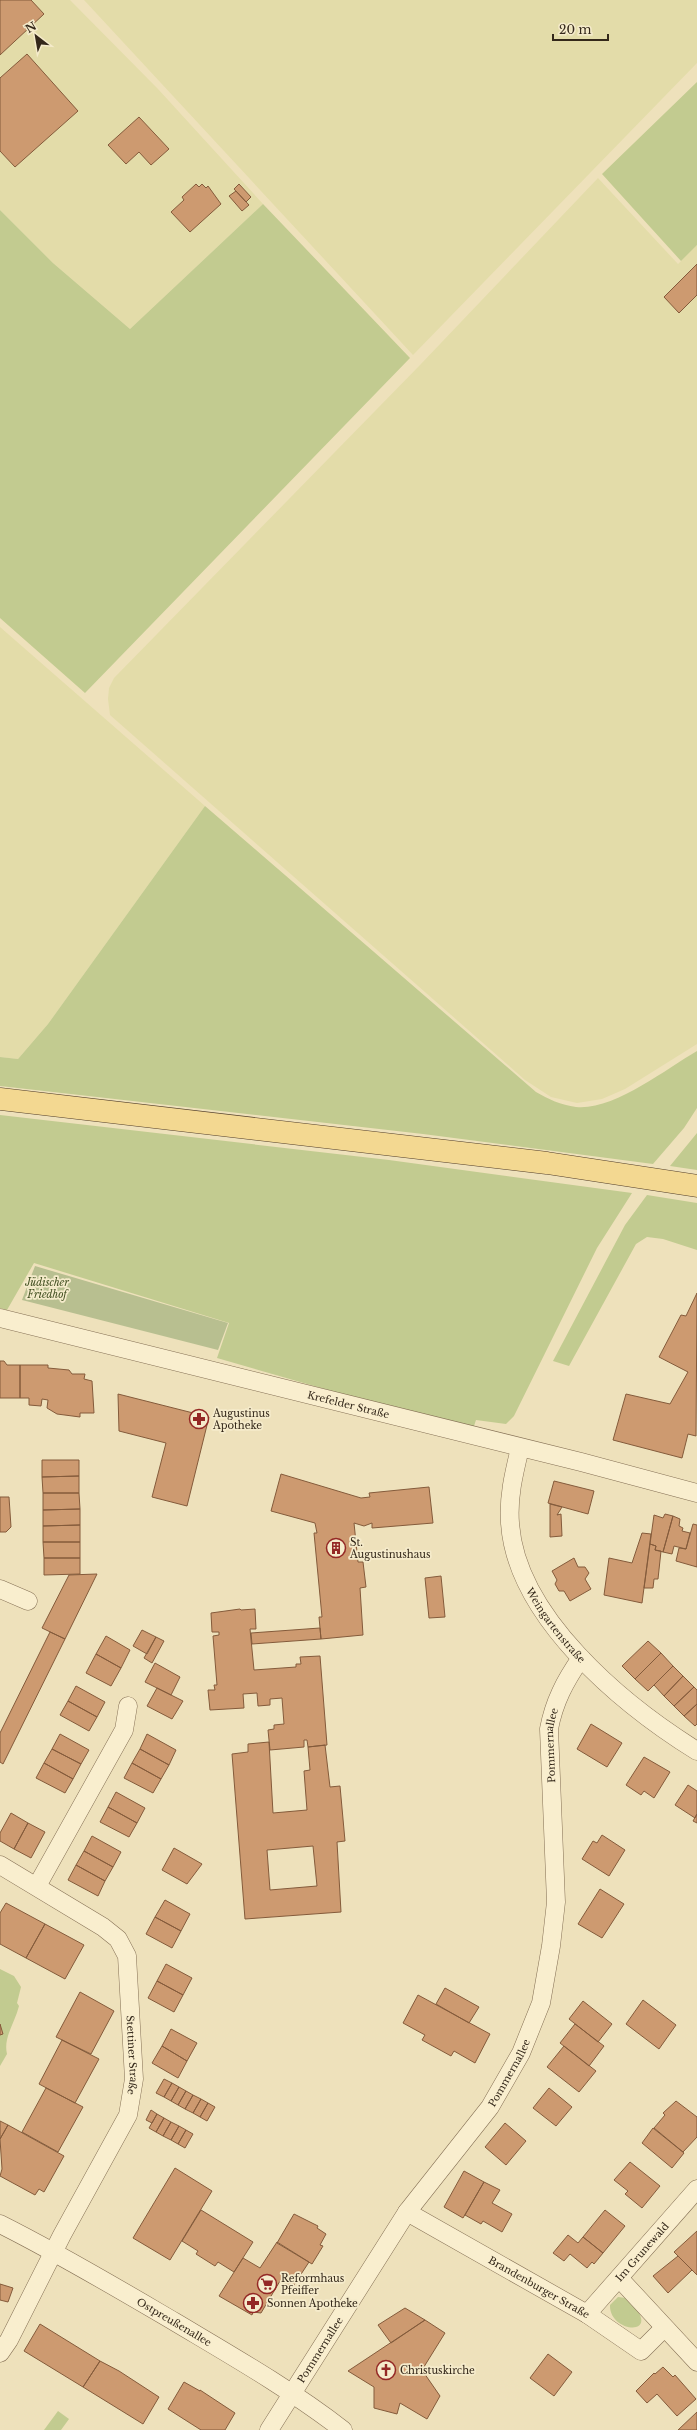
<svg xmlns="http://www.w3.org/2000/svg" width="697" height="2430" font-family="'Libre Baskerville',serif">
  <rect width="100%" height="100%" fill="#eee1bb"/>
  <!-- farmland -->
  <path fill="#e3dca9" d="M0,0H70L158,89L263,204L130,329L53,263L0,210Z
    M84,0H697V63L413,355Z
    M598,178L678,264L697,245V1044L625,1089L602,1099L577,1103L551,1097L525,1080L110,715L108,699L109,688L114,678L420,365Z
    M0,627L205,806L48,1024L18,1059L0,1057Z"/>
  <!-- green -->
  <path fill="#c2cb90" d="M697,82V245L681,261L602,174Z
    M263,204L410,358L85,693L0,618V210L53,263L130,329Z
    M205,806L536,1092C548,1099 561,1105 576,1107C613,1111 666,1069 697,1051V1108L684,1128L653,1164L423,1134L0,1086V1057L18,1059L48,1024Z
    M0,1115L389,1160L632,1193L597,1248L514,1416L506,1424L476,1420L473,1429L422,1417L217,1358L229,1323L34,1263L7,1310L0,1308Z
    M697,1133V1170L670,1166Z
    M647,1195L697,1203V1250L663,1239L647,1237L636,1244L569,1366L553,1361L625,1225Z
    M0,1969L14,1976L21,1987L17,2003L19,2006C15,2023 3,2037 7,2054L0,2066Z
    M618,2297L626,2298C630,2303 638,2309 640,2315C649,2336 609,2329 610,2305Z
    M58,2411L69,2419L61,2430H44Z"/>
  <!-- cemetery -->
  <path fill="#b8bf90" d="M35,1266L228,1323L218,1350L22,1300Z"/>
  <!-- building -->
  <path fill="#cd9a70" stroke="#845b3b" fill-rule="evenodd" d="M0,0H31L44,14L0,55Z
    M27,54L78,111L15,167L0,151V78Z
    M139,117L169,149L151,165L139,152L126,164L108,145Z
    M196,184L199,187L202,184L206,188L208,186L221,204L190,232L171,212L184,200L182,197Z
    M239,184L251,197L246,202L234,189Z
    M236,191L249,205L242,211L229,196Z
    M697,264V295L679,313L664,297Z
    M697,1293L696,1436L688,1434L682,1458L613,1440L626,1394L670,1404L688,1372L659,1357L681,1315L686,1316Z
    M0,1361H4L7,1365H20V1398H0Z
    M20,1365H48V1368L69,1370L72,1374H85L84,1379L92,1381L94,1413H80V1417L57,1414L47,1408L48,1400L42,1399L41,1406L29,1405V1398H20Z
    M118,1394L209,1417L187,1506L152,1497L166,1443L119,1431Z
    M42,1460H79V1476L42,1477Z
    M281,1474L361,1498L370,1497L369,1493L429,1487L433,1523L372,1528V1523L364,1526L354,1523L358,1562H363L366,1587L360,1588L363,1635L321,1639L319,1617H322L314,1533H317L315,1523L271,1511Z
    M79,1476V1493H43L42,1477Z
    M554,1481L594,1491L588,1514L548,1503Z
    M43,1493H79L80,1509L43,1510Z
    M0,1497H9L11,1527L6,1532H0Z
    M550,1504L562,1507L557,1515L561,1514L562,1536L550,1537Z
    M80,1509V1525L43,1526V1510Z
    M665,1514L673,1516L663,1552L655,1550L656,1546L650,1544L654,1515L663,1518Z
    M673,1516L680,1519L679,1526L683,1528L682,1531L690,1533L686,1549L674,1546L672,1554L663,1552Z
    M693,1524L697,1525V1567L676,1561L679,1548L686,1549Z
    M80,1525V1542H43V1526Z
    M642,1533L651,1534L642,1603L604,1595L609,1558L632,1563Z
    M43,1542H80V1558H44Z
    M650,1544L656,1546L655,1550L661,1551L658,1579H654L653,1588H644Z
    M44,1558H80V1574L44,1575Z
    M574,1558L578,1567H585L589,1573L585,1579L591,1589L570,1601L564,1591H559L555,1584L557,1580L552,1571Z
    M97,1574L65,1639L42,1628L69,1575Z
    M441,1576L445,1617L429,1618L425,1578Z
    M240,1609L241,1610L255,1609L256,1629H250L254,1670L296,1667V1664H301L300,1657L320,1656L327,1745L308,1747L307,1740H304V1747L270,1750L268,1730L274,1729V1725L284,1724L282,1698L270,1699V1705L258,1706L257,1693L243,1694L244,1708L210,1710L208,1690H215L214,1685H217L213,1636L219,1635V1632H212L211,1613Z
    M320,1628L321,1639L252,1644L251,1633Z
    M142,1630L156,1637L147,1654L133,1646Z
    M50,1632L65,1639L3,1764L0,1762V1733Z
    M106,1636L130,1650L121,1668L96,1654Z
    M156,1637L164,1641L152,1663L144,1658Z
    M648,1641L661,1653L635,1679L622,1666Z
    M661,1653L673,1666L648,1691L635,1679Z
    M96,1654L121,1668L111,1686L86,1673Z
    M155,1663L180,1677L171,1695L145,1682Z
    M673,1666L683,1676L664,1696L654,1685Z
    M683,1676L694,1687L674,1706L664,1696Z
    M76,1686L105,1702L97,1717L68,1701Z
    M694,1687L697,1690V1704L684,1716L674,1706Z
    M157,1688L183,1701L172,1719L147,1706Z
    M68,1701L97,1717L89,1731L60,1715Z
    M697,1704V1724L695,1726L684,1716Z
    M591,1724L622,1743L607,1767L577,1749Z
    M60,1734L89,1750L81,1764L52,1749Z
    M147,1734L176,1750L169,1765L140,1749Z
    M269,1742L273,1813L307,1810L304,1771L310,1770L308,1747L325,1745L330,1787L340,1786L345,1841L337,1842L341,1912L245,1919L232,1754L248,1752V1744ZM313,1846L317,1886L270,1890L267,1850Z
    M52,1749L81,1764L73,1779L44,1763Z
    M140,1749L169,1765L161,1779L132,1763Z
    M644,1757L670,1772L654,1798L644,1791L641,1795L626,1785Z
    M44,1763L73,1779L65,1793L36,1778Z
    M132,1763L161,1779L153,1793L124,1778Z
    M688,1785L697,1791V1814L695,1818L675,1805Z
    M116,1792L145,1808L137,1823L108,1807Z
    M108,1807L137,1823L129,1837L100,1822Z
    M11,1813L28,1823L14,1849L0,1841V1833Z
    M697,1814V1823L693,1821Z
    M28,1823L45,1832L31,1858L14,1849Z
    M602,1835L625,1850L609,1876L582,1859L593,1841L597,1843Z
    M92,1836L121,1852L113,1867L84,1851Z
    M174,1848L202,1864L187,1884L162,1870Z
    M84,1851L113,1867L105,1881L76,1865Z
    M76,1865L105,1881L98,1896L68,1880Z
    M600,1889L624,1904L602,1938L578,1924Z
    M165,1900L190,1914L181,1931L155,1917Z
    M6,1903L45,1924L26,1958L0,1944V1913Z
    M155,1917L181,1931L172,1948L146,1934Z
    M45,1924L84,1945L65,1979L26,1958Z
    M166,1964L192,1978L183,1995L157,1981Z
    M157,1981L183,1995L174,2012L148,1998Z
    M445,1988L479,2007L469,2023L436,2004Z
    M80,1992L114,2011L91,2054L56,2037Z
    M418,1995L490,2034L475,2063L454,2051L451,2056L422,2040L425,2035L403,2023Z
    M643,2000L676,2025L659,2049L626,2024Z
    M583,2001L612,2024L598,2042L569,2019Z
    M0,2024L3,2034L0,2035Z
    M575,2024L604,2046L589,2066L560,2043Z
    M171,2029L197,2043L187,2061L162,2046Z
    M62,2040L99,2059L75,2103L39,2084Z
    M162,2046L187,2061L178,2078L152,2063Z
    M564,2046L596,2071L579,2092L547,2067Z
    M164,2079L172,2083L164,2097L156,2093Z
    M172,2083L179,2087L171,2101L164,2097Z
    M179,2087L186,2091L178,2105L171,2101Z
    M46,2088L83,2107L58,2152L22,2132Z
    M549,2088L572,2107L556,2126L533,2108Z
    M186,2091L193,2095L185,2109L178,2105Z
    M193,2095L201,2099L193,2113L185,2109Z
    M201,2099L208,2103L200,2117L193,2113Z
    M676,2101L697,2117V2137L683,2152L654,2128L665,2115L663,2113Z
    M208,2103L215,2107L207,2121L200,2117Z
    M151,2110L157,2114L152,2123L146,2120Z
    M157,2114L164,2118L156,2132L149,2128Z
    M164,2118L171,2122L163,2136L156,2132Z
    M0,2121L8,2125L0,2139Z
    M171,2122L179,2126L171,2140L163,2136Z
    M505,2123L526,2141L506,2165L485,2147Z
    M8,2125L64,2156L44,2192L39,2189L35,2195L0,2176L2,2169L0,2139Z
    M179,2126L186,2130L178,2144L171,2140Z
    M653,2128L684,2153L672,2168L642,2143Z
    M186,2130L193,2134L185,2148L178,2144Z
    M630,2162L660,2186L642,2208L625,2194L628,2191L614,2180Z
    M175,2168L212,2191L170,2260L133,2238Z
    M464,2171L484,2182L463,2218L444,2207Z
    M484,2182L500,2190L492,2203L512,2214L502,2232L483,2221L481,2224L465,2215Z
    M201,2210L253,2242L234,2272L218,2262L215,2266L196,2254L198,2251L182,2241Z
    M605,2210L625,2226L603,2253L583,2237Z
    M294,2214L318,2226L317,2228L326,2234L320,2245L323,2246L312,2264L277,2243Z
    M697,2231V2275L674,2252Z
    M568,2235L578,2243L583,2237L603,2253L594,2264L592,2262L587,2268L570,2254L564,2261L553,2253Z
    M277,2242L309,2262L292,2288L280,2281L261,2313L253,2312L252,2315L219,2296L243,2258L260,2268Z
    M678,2256L692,2270L668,2293L653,2276Z
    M0,2284L13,2288L8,2302L0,2300Z
    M405,2308L425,2320L391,2343L378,2325Z
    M425,2320L445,2333L422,2370L440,2396L427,2419L400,2403L397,2414L374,2408V2387L348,2371Z
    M40,2324L100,2361L83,2387L24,2351Z
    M548,2354L572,2372L554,2396L530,2378Z
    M100,2361L119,2371L159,2397L143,2424L83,2387Z
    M663,2367L673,2377L675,2375L696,2399L677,2416L657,2394L647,2403L636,2391L654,2373L655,2374Z
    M184,2382L200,2391V2390L235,2413L225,2430H201L168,2409Z
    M697,2412V2430H678Z"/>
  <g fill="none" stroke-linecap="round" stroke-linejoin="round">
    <!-- street casing -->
    <g stroke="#857055" stroke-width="19">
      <g id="street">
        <path id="s1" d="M0,1318L581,1462L697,1493"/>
        <path id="s2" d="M520,1448C514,1473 508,1497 510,1523C516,1617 623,1705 697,1751"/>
        <path d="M0,1589L28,1601"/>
        <path id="s3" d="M0,1865L103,1927L118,1939L127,1956L134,2079L128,2115L62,2235L9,2340L0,2353"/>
        <path d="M37,1886L124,1730L128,1706"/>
        <path id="s4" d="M407,2212L587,2314L641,2351L663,2329"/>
        <path id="s5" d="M0,2224C60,2254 117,2288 175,2322C232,2356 290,2389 343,2430"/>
        <path d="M619,2278L697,2362"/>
        <path id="s6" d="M587,2314L697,2189"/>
        <path id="s7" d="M269,2430L407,2212L490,2107L521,2053L541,2003L551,1946L556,1902L549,1729C554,1702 565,1681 581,1658"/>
      </g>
    </g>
    <!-- primary casing -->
    <g stroke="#523e2a" stroke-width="23">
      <path id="primary" d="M0,1099L547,1163L697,1186"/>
    </g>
    <!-- street -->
    <use href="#street" stroke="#f9eece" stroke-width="18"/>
    <!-- primary -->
    <use href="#primary" stroke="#f3d891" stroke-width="22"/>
  </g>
  <!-- icons -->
  <defs>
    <g id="pharmacy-ring" transform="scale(1)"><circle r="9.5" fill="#f5ebcb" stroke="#942825" stroke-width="1.5"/><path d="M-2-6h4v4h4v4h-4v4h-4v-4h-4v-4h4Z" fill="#942825"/></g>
    <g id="building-ring" transform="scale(1)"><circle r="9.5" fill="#f5ebcb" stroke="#942825" stroke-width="1.5"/><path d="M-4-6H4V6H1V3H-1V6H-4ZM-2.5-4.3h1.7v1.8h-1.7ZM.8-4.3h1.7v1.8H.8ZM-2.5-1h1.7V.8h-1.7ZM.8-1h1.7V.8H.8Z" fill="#942825"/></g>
    <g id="supermarket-ring" transform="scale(1)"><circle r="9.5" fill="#f5ebcb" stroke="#942825" stroke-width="1.5"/><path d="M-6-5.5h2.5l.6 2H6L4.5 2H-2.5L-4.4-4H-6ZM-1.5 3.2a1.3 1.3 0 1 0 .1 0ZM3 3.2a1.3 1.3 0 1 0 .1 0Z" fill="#942825"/></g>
    <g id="church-ring" transform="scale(1)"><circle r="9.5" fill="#f5ebcb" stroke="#942825" stroke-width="1.5"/><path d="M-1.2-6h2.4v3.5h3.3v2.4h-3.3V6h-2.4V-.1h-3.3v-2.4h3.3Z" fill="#942825"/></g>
  </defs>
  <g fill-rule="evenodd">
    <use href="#pharmacy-ring" x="199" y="1419"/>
    <use href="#building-ring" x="336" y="1548"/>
    <use href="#supermarket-ring" x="267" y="2284"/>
    <use href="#pharmacy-ring" x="253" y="2303"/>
    <use href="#church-ring" x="386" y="2370"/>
  </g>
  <g text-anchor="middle" stroke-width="3.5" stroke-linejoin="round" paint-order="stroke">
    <!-- park labels -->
    <g font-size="10" font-style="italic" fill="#425021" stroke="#f5ebcb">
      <text x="47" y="1286">Jüdischer<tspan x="47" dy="12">Friedhof</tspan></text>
    </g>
    <!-- street labels -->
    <g font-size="10" fill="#34281a" stroke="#f5ebcb">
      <text dy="4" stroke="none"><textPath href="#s1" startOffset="359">Krefelder Straße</textPath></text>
      <text dy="4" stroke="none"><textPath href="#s2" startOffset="190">Weingartenstraße</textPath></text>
      <text dy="4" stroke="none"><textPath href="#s7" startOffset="767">Pommernallee</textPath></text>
      <text dy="4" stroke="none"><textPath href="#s3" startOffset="258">Stettiner Straße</textPath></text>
      <text dy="4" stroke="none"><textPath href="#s7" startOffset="431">Pommernallee</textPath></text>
      <text dy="4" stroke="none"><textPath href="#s6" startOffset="83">Im Grunewald</textPath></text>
      <text dy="4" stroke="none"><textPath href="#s4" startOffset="152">Brandenburger Straße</textPath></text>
      <text dy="4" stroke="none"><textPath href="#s5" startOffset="200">Ostpreußenallee</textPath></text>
      <text dy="4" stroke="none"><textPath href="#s7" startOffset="95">Pommernallee</textPath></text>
    </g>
    <!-- poi labels -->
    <g font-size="10" fill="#34281a" stroke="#f5ebcb" text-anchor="start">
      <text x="213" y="1417">Augustinus<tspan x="213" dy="12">Apotheke</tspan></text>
      <text x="350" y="1546">St.<tspan x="350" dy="12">Augustinushaus</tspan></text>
      <text x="281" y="2282">Reformhaus<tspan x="281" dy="12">Pfeiffer</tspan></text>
      <text x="267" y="2307">Sonnen Apotheke</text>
      <text x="400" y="2374">Christuskirche</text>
    </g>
  </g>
  <!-- north arrow -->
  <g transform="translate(36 36) rotate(329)" stroke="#f5ebcb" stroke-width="3" paint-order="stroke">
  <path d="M0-3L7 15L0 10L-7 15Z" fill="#34281a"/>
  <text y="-6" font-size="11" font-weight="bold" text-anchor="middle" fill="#34281a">N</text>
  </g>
  <!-- scale -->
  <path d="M553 34v6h55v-6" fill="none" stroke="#34281a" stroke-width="2"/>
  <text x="559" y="34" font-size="12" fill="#34281a" stroke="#f5ebcb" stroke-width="3" paint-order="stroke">20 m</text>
</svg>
